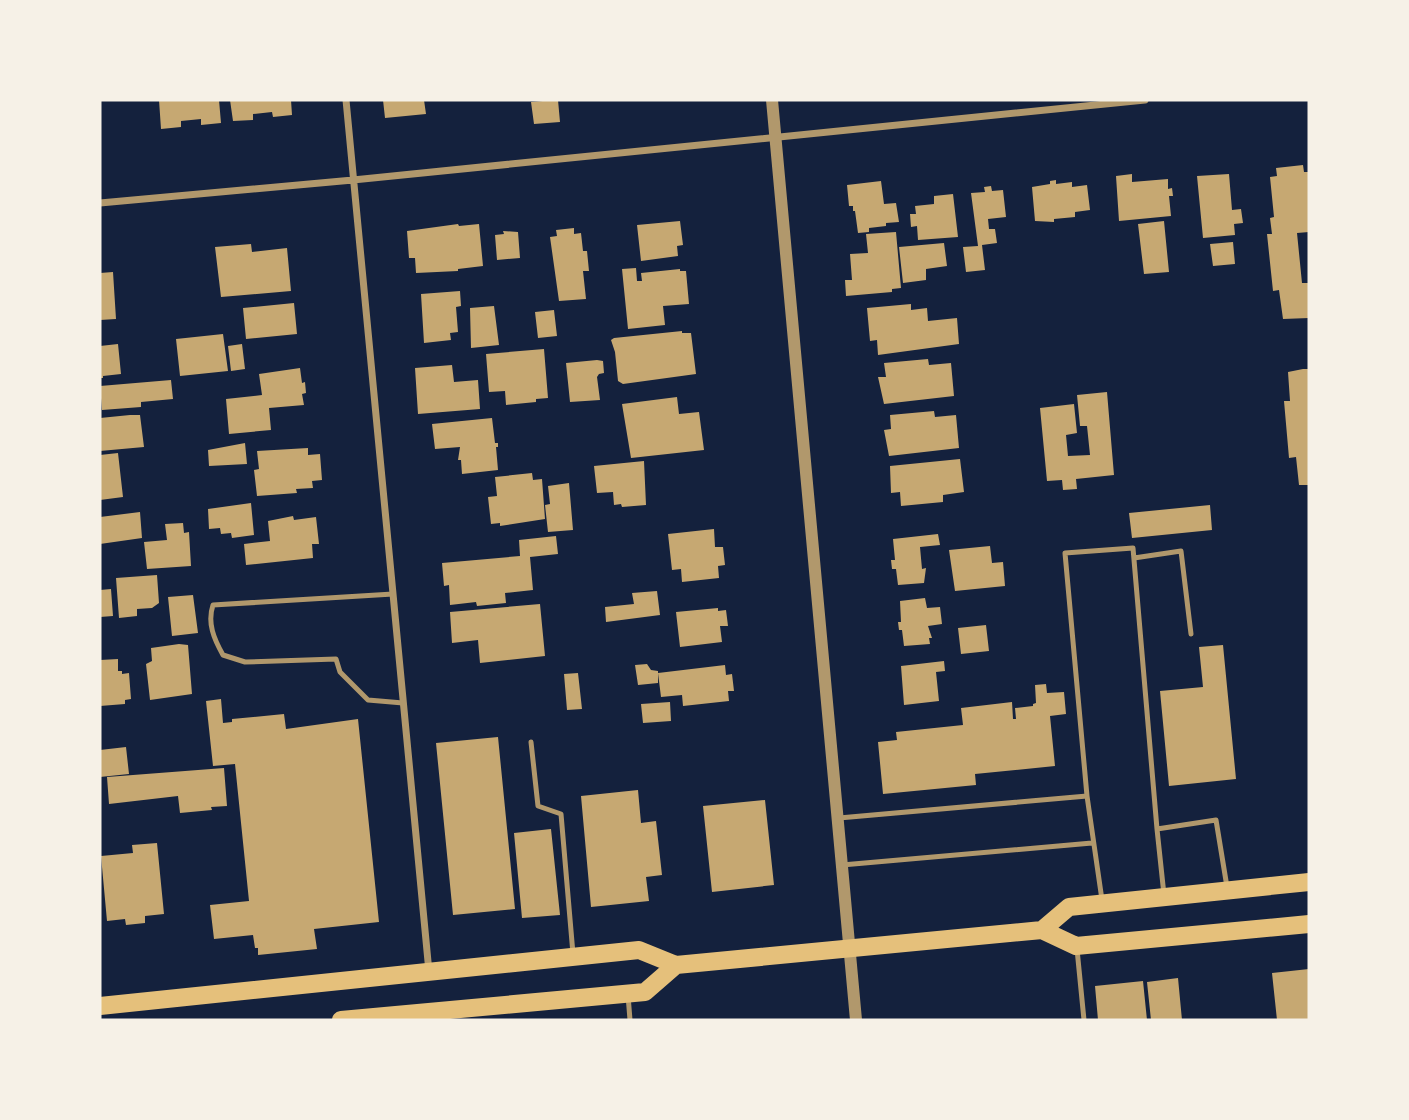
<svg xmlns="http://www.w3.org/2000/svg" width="1409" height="1120" font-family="'PT Sans',sans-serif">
  <rect width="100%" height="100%" fill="#14213d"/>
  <!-- building -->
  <path fill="#c6a872" d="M159,100H219L221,123L201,125V119L181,121V127L161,129Z
    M230,100H291L292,115L273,117L272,112L253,114V120L233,121Z
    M383,100H424L426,114L385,118Z
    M554,100H558L560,122L534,124L531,102Z
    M1303,165L1304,172H1309V232L1297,233L1302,283H1309V318L1283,319L1279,290L1273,291L1267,234H1272L1270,218L1274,217L1270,177L1277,176L1276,168Z
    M1132,174V182L1168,179V189L1172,188L1173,196H1169L1171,216L1119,221L1116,176Z
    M1229,174L1232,210L1241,209L1243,223L1234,224L1235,235L1203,238L1197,176Z
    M1056,180V184L1072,182V187L1087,185L1090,210L1075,212V217L1054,219V222L1035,221L1032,187L1050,184V181Z
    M881,181L884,204L896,203L899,222L886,223V226L869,228V232L858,233L855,211H853V206H849L847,185Z
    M991,186L992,191L1003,190L1006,217L988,219L989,229H995L997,243L982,245L985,270L966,272L963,247L978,246L971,193L985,192L984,187Z
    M953,194L958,237L918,240L917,226L911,227L910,214H916L915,206L934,204V196Z
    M680,221L683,245L677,246L678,256L641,261L637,225Z
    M1164,221L1169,272L1144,274L1138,224Z
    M458,224L459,226L479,224L483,266L458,269V271L416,273L415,258H409L407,231Z
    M574,228V234L581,233L583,251H587L589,271H583L586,299L559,301L550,237L557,236L556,230Z
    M503,231L518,232L520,258L497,260L495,235L504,234Z
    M896,232L901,288L892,289V292L846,296L845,280H852L850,254L868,253L866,234Z
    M1233,242L1235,264L1213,266L1210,244Z
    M944,243L947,266L926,269V280L903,283L899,247Z
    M251,244L252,252L287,248L291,291L221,297L215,247Z
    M636,268L637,281H642L641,273L680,269V271H686L689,304L663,306L665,325L628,329L622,269Z
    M113,272L116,319L100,320V273Z
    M460,291L461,306L456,307L458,332L450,333L451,340L424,343L421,294Z
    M294,303L297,334L246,339L243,308Z
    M911,304V310L927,308L928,321L957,318L959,344L878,355L877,340L870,341L867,308Z
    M494,306L499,345L471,348L470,308Z
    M554,310L557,336L538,338L535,312Z
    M682,331V333H691L696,374L623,384L618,381L615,352L611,340L614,338Z
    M223,334L228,371L180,376L176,339Z
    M118,344L121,374L103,376V378H100V346Z
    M242,344L245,369L231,371L228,346Z
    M544,349L548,398L536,399V402L506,405L505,391L489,392L486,354Z
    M928,359L929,365L951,363L954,396L884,404L878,377H886L884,363Z
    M597,360L603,361L604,373L599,374L597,377L600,400L570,402L566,363Z
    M452,365L454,382L478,380L480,409L418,414L415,368Z
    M300,368L302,383L305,382L306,393L302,394L304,405L269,408L271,430L229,434L226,399L262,395L259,374Z
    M1303,369H1309V485H1299L1296,457L1289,458L1284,401H1290L1288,372Z
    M171,380L173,399L141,402V407L102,410L100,386Z
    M1107,392L1114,475L1076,479L1077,489L1063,490L1062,480L1047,481L1040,408L1074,404L1077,433L1066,435L1068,456L1090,455L1087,426H1080L1077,395Z
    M677,397L679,414L699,412L704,450L631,458L622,404Z
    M934,411L935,417L956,415L959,448L889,456L884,430L891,429L890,415Z
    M130,415H140L144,447L100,451V418Z
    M492,418L495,443H498V447H496L498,470L462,474L461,460H458L460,447L435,449L432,424Z
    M245,443L247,464L209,466L208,450Z
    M308,448V455L320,454L322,480L312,481L313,488L296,489L297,493L257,496L254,470L259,469L257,451Z
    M118,453L123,497L100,500V455Z
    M960,459L964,492L943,495V502L901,506L900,492L891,493L890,466Z
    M644,461L646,505L622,507L621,504L614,505L613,492L597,493L594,466Z
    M532,473L533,480L542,479L545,519L500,526V523L491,524L488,497L497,496L495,477Z
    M569,483L573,530L548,532L545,505L550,504L548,486Z
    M251,503L254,535L232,538L231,533L221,534L220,528L209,529L208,509Z
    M1210,505L1212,530L1132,538L1129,513Z
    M140,512L142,538L100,544V517Z
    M293,516L294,520L316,517L319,544H312L313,558L246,565L244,544L270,541L268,521Z
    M183,523L184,533L189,532L191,566L147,569L144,542L167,540L165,524Z
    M714,529L715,547H723L725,565L718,566L719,578L682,582L681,569L672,570L668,534Z
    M938,534L940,545L920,547L922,569L926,568L924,583L898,585L896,569H892L891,560H895L893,539Z
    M556,536L558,554L530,557L533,590L505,593L506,603L477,606L476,602L450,605L449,585L444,586L442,563L520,556L519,540Z
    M990,546L992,563L1003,562L1005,586L955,591L949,550Z
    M157,575L159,603L152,608L137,609V616L119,618L116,578Z
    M111,589L113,616L100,617V590Z
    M657,591L660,615L606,622L605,607L634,604L632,593Z
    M193,595L198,633L172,636L168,597Z
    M925,598L927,608L940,607L942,624L928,626L932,638H929L930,644L904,646L902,630H899L898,622H901L900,601Z
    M540,604L545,656L480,663L478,640L452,643L450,612Z
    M718,608V611L726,610L728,626H720L722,642L680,647L676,612Z
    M986,625L989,651L961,654L958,628Z
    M179,644L188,645L192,694L150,700L146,664L152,661L151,648Z
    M1223,645L1236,779L1169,786L1160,691L1203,687L1199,647Z
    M118,659V671H122V674L129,673L131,699L125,700V704L100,706V660Z
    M944,661L945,671L936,672L939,701L904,705L901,666Z
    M647,664L651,670L658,671V683L638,685L635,665Z
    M725,665L726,675L732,674L734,691H728L729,701L683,706L682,695L661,697L658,673Z
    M578,673L582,709L567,710L564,674Z
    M1046,684L1047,693L1064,692L1066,714L1050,716L1055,766L975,774L976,785L883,794L878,742L897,740L896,732L963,725L961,708L1012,702L1013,719H1016L1015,708L1033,706V704L1036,703L1035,685Z
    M221,699L223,723L232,722V719L284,714L286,729L358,719L379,922L314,929L317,949L258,955V948H255L253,935L214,939L210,905L249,901L235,764L213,766L206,701Z
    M670,702L671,721L643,723L641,704Z
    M498,737L515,909L453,915L436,743Z
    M126,747L129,774L100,777V750Z
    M224,768L227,806L211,807L212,810L180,813L178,796L109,804L107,777Z
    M638,790L641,823L656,821L662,875L646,877L649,901L591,907L581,796Z
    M765,800L774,885L712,892L703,806Z
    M551,829L560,915L522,918L514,833Z
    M157,843L164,914L145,916V923L126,925L125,919L107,921L101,856L133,853L132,845Z
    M1309,969V1020H1277L1272,973Z
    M1178,978L1182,1020H1151L1147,982Z
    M1143,981L1147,1020H1098L1095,986Z"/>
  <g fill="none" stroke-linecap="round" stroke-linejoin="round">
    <!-- service -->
    <path stroke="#b1986c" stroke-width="5" d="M1134,558L1181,551L1191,634
      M393,594L213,605C207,623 214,639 223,655L245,662L336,659L340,672L368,700L403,703
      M531,742L538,806L561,814L573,954
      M839,818L1087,796
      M1157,829L1164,895
      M842,865L1092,843
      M1102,900L1087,796L1065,553L1133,548L1157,829L1216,820L1227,887
      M1077,949L1084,1020
      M628,995L630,1020"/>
    <!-- minor -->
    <path stroke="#b1986c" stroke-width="7" d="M346,100L429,972
      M100,203L353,180L1145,100"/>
    <!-- tertiary -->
    <path stroke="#b1986c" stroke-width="12" d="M772,100L856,1020"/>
    <!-- primary -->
    <path stroke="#e5c07b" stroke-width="18" d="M1042,930L1069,907L1309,882
      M100,1006L639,950L676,965L1042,930L1076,946L1309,924
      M341,1020L645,992L676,965"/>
  </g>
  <!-- border -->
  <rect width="1409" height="1120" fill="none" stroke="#f6f1e7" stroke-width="203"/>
</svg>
